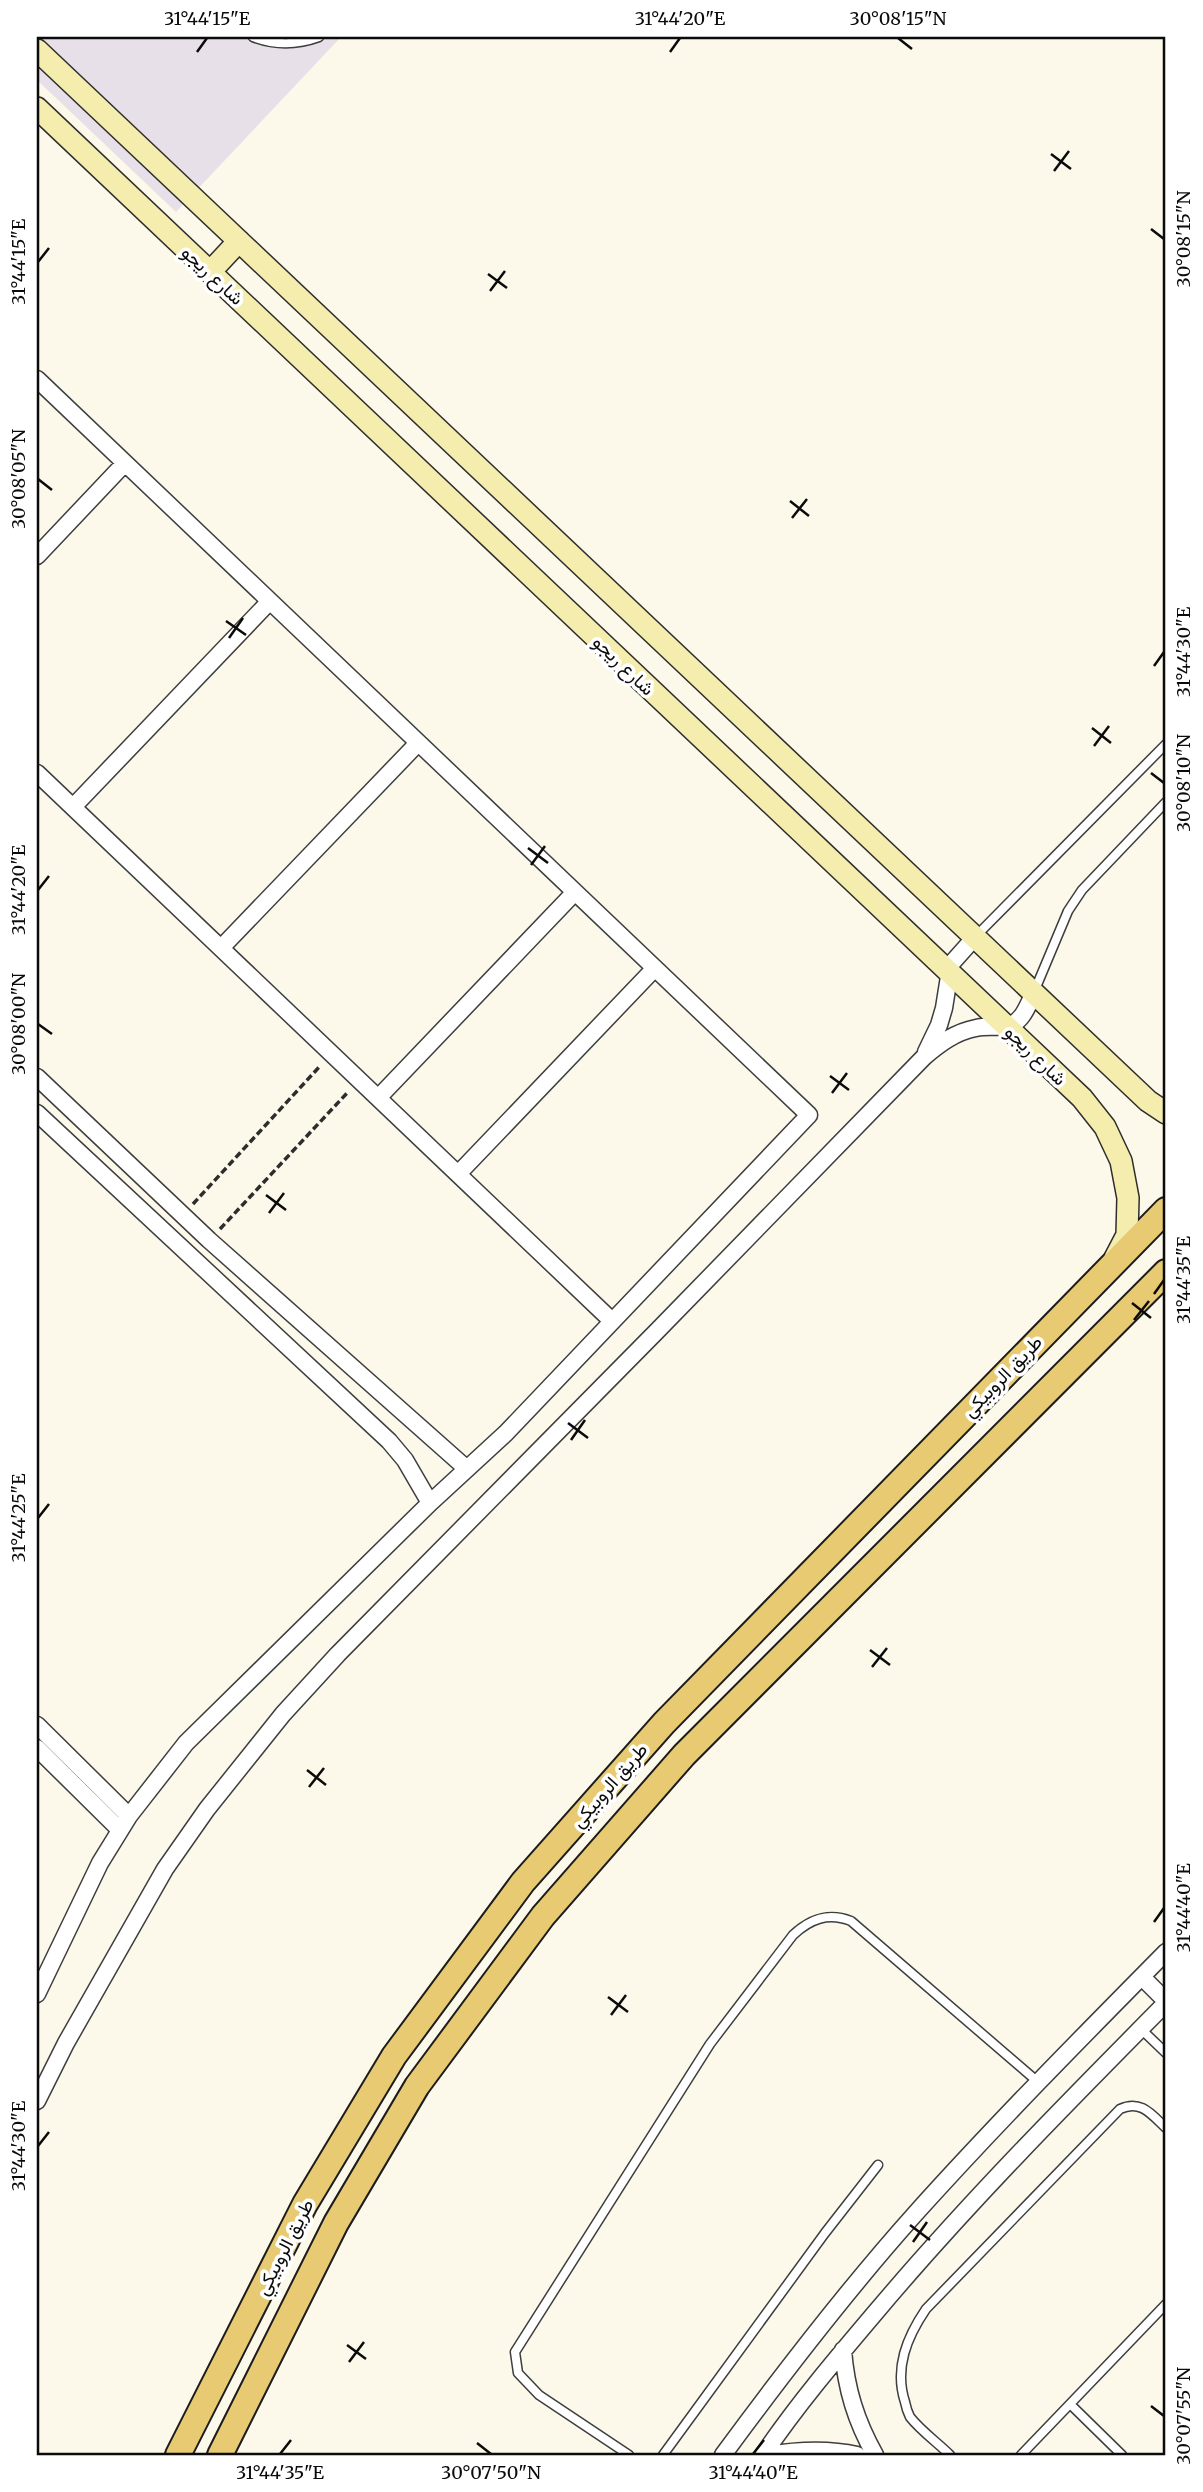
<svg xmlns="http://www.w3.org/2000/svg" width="1203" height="2492" font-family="Merriweather,Vazirmatn,serif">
  <rect width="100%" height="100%" fill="#fcf9eb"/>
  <!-- industrial -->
  <path fill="#e8e0e9" d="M37,37H341L176,212L37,80Z"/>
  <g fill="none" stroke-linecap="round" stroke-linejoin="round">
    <!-- lane casing -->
    <g stroke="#3e3e3e" stroke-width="11">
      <path id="lane" d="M253,37C274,45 297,45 319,37
        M976,936L1166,744
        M1034,992L1068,911L1082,890L1166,802
        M1141,2029L1166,2053
        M1071,2405L1122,2455
        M629,2455L539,2395L518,2373L515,2352L710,2044L793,1935C810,1919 828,1912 851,1921L1038,2082
        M663,2455L825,2233L878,2165
        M950,2455C938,2443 921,2431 910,2417C908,2413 906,2407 905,2402C894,2368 907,2337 926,2309L1120,2109C1141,2099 1152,2115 1166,2128
        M1021,2455L1166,2304"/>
    </g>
    <!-- street casing -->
    <g stroke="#3e3e3e" stroke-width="19">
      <path id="street" d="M37,379L809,1115L506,1433L430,1503L186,1743L129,1816L100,1863L37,1994
        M37,556L125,463
        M37,773L612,1321
        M73,807L270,601
        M221,948L418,743
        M926,1052L939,1025L944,1008L951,964L976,936
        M37,1077L209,1240L467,1469
        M378,1098L575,892
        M37,1113L389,1441L405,1460L430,1503
        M458,1174L655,968
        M37,1725L129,1816
        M37,1748L120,1830
        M1142,1977L1166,2001
        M37,2101L66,2043L165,1869L207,1809L283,1714L338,1654L657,1331L924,1057C939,1044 955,1032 976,1028C985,1026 994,1027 1003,1027C1021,1026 1028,1006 1034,992
        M843,2350C846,2389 856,2421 875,2455
        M723,2455C784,2372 847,2290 915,2214C996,2124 1081,2038 1166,1952
        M763,2455C797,2405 836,2359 875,2313C966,2205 1066,2104 1166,2003
        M767,2455C797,2450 827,2448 857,2455"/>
    </g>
    <!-- secondary casing -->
    <g stroke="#2d2d2d" stroke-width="24">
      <path id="secondary" d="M37,50L1148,1101L1166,1113
        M37,108L1082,1098L1105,1127L1121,1161L1128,1198L1127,1235L1115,1258
        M210,272L239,241"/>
    </g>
    <!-- primary casing -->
    <g stroke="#1c1c1c" stroke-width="28">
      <path id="primary" d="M178,2455L305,2204L394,2056L523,1882L664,1723L1166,1210
        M220,2455L336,2223L417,2086L543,1916L684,1755L1166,1272"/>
    </g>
    <!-- path -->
    <path stroke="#2d2d2d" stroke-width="3.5" stroke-dasharray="7 3.5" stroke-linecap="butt" d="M193,1204L321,1065
      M220,1229L348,1092"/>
    <!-- lane -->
    <use href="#lane" stroke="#fff" stroke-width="8"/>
    <!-- street -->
    <use href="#street" stroke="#fff" stroke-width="16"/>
    <!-- secondary -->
    <use href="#secondary" stroke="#f4edae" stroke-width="21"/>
    <!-- primary -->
    <use href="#primary" stroke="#e7ca71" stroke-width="24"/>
  </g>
  <!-- ticks -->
  <path fill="none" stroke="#0b0b0b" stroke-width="2.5" d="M898,38L912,49M197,52L207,38M670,52L680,38M1051,154L1071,169M1054,171L1069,151M1151,229L1164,239M38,262L49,248M488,274L507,288M490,291L505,271M38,479L52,490M790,501L809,516M792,518L807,499M226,621L246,635M229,638L243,618M1154,666L1164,652M1092,728L1111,743M1094,746L1109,726M1151,773L1164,783M528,848L548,863M531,865L545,846M38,890L49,876M38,1024L52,1034M830,1076L849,1090M832,1093L847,1073M266,1195L286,1210M269,1213L284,1193M1154,1294L1164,1280M1132,1303L1151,1318M1134,1320L1149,1301M568,1423L588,1438M571,1440L585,1420M38,1518L49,1504M870,1650L890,1665M872,1667L887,1648M307,1770L326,1785M309,1787L324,1768M1154,1922L1164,1908M608,1997L628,2012M611,2015L626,1995M38,2146L49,2132M910,2225L930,2240M913,2242L927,2222M347,2345L366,2359M349,2362L364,2342M1151,2406L1164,2416M477,2443L491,2454M280,2454L291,2440M753,2454L764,2440"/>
  <g text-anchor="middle" stroke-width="7" stroke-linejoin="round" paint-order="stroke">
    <!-- street labels -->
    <g font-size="19" fill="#0b0b0b" stroke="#fff">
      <text transform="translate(213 275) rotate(43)" y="7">شارع ريجو</text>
      <text transform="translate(624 665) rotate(44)" y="7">شارع ريجو</text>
      <text transform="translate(1036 1055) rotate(44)" y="7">شارع ريجو</text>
      <text transform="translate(1002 1376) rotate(-46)" y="7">طريق الروبيكي</text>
      <text transform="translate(609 1785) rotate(-49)" y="7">طريق الروبيكي</text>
      <text transform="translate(284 2247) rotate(-63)" y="7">طريق الروبيكي</text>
    </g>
  </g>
  <!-- border -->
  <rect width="1203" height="2492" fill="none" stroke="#ffffff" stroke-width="77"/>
  <rect x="38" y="38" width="1126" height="2416" fill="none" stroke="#0b0b0b" stroke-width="2.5"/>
  <g font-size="18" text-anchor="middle" fill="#0b0b0b">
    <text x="207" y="25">31°44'15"E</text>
    <text x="680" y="25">31°44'20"E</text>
    <text x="898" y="25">30°08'15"N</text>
    <text transform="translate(1184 239) rotate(-90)" y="6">30°08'15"N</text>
    <text transform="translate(19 262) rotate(-90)" y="6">31°44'15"E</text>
    <text transform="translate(19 479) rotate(-90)" y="6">30°08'05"N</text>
    <text transform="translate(1184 652) rotate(-90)" y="6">31°44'30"E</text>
    <text transform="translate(1184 783) rotate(-90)" y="6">30°08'10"N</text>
    <text transform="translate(19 890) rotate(-90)" y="6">31°44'20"E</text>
    <text transform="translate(19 1024) rotate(-90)" y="6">30°08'00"N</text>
    <text transform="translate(1184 1280) rotate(-90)" y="6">31°44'35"E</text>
    <text transform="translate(19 1518) rotate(-90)" y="6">31°44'25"E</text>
    <text transform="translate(1184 1908) rotate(-90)" y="6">31°44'40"E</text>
    <text transform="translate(19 2146) rotate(-90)" y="6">31°44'30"E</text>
    <text transform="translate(1184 2416) rotate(-90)" y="6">30°07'55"N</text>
    <text x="280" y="2479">31°44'35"E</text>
    <text x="491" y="2479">30°07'50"N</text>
    <text x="753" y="2479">31°44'40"E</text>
  </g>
</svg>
